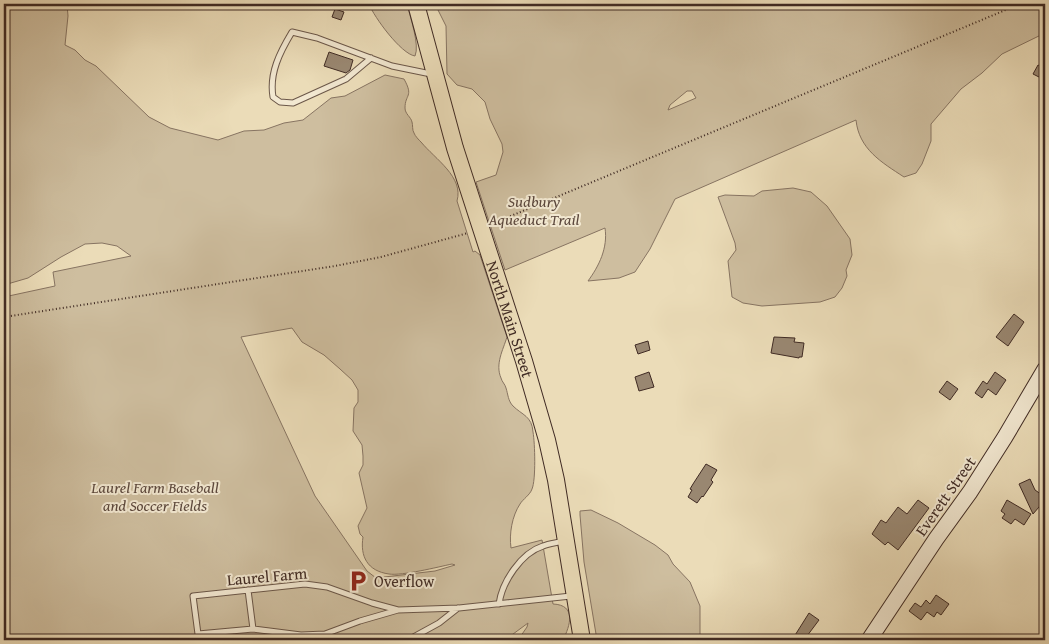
<svg xmlns="http://www.w3.org/2000/svg" width="1049" height="644" font-family="'Gentium Book Plus',serif">
  <rect width="100%" height="100%" fill="#ebdcb8"/>
  <filter id="stains"><feTurbulence type="fractalNoise" baseFrequency=".004" numOctaves="4"/><feColorMatrix values="0 0 0 0 .2 0 0 0 0 .09 0 0 0 0 .02 0 0 0 .5 -.17"/></filter>
  <radialGradient id="worn" r=".72"><stop offset=".6" stop-color="#630" stop-opacity="0"/><stop offset="1" stop-color="#630" stop-opacity=".3"/></radialGradient>
  <!-- green -->
  <path fill="#cebe9f" stroke="#877462" fill-rule="evenodd" d="M4,4H67L68,16L65,45L75,50L85,60L96,66L149,117L170,128L218,140L244,131L264,130L284,123L303,120L331,98L345,96L385,75L404,79C414,97 405,94 405,108C405,114 411,117 412,122C413,125 412,130 414,133C415,136 419,140 421,142C435,159 464,177 457,201L473,252L475,251L480,255L507,337C503,350 495,364 501,378C502,382 505,384 506,388C508,394 508,401 513,406C522,415 532,416 533,432C535,443 536,480 532,489C530,495 523,499 520,504C512,516 509,534 511,548L542,540L553,604C577,605 570,626 563,640H518L527,627L528,623L505,640H4V297L55,286L53,272L131,256L117,246L102,243L85,244L61,257L28,278L4,285ZM292,328L302,342L324,355L340,369L352,380L358,390V402L354,408L353,431L362,445L363,456V465L359,473L367,508L358,526L360,534L363,537C360,556 367,571 389,574C402,576 438,567 452,564L455,565L435,571L376,578L367,571L315,496L241,337Z
    M369,4H407C410,17 420,45 415,56C401,54 374,17 369,4Z
    M435,4H1045V33L1002,54L982,73L961,89L931,124V141L922,164L916,173L904,177C881,162 859,149 856,120L675,199L650,249L635,272L619,278L588,281C599,266 608,248 605,228L505,270L476,182L496,175L503,152L502,144L490,119L485,102L472,89L457,85L447,74L446,26ZM687,91H692L696,98L668,110L670,105Z
    M793,188L811,192L827,206L850,239L852,255L846,270L847,276L842,288L835,297L820,302L762,306L743,303L732,297L728,261L736,250L735,243L718,197L725,195L754,196L762,191Z
    M591,510L618,523L655,545L668,555L673,564L690,582L700,606V640H597L584,562L580,515V511Z"/>
  <!-- building -->
  <path fill="#998771" stroke="#402b24" d="M335,9L344,12L341,20L332,17Z
    M329,52L353,60L350,70L346,73L324,66Z
    M1038,65L1045,68V80L1033,74Z
    M1014,314L1024,322L1008,346L996,337Z
    M774,337L795,338L794,342L804,343L802,357H799V358L771,353Z
    M648,341L650,350L638,354L635,345Z
    M649,372L654,387L639,391L635,377Z
    M995,372L1006,380L996,395L988,389L982,398L975,393L983,381L987,384Z
    M947,381L958,389L950,400L939,392Z
    M706,464L717,470L711,480L713,482L703,497L702,496L697,503L688,497L692,490L690,489L693,484Z
    M1030,479L1035,490L1045,497V500L1033,514L1019,484Z
    M918,500L929,508L898,550L888,542L885,545L872,534L881,520L886,523L898,507L907,514Z
    M1007,500L1031,514L1024,525L1015,519L1011,524L1002,518L1005,514L1001,511Z
    M936,595L949,604L941,615L937,612L934,617L927,612L921,620L909,611L915,603L921,607L926,600L930,604Z
    M809,613L819,620L804,640H792Z"/>
  <g fill="none" stroke-linecap="round" stroke-linejoin="round">
    <!-- lane casing -->
    <g stroke="#6b5749" stroke-width="7">
      <path id="lane" d="M371,58L346,79L293,103L280,102L273,97C269,73 280,52 292,32L317,38L392,66L431,74
        M248,590L253,629
        M499,604C502,582 521,553 543,546C550,543 557,543 563,541
        M398,610L372,603L327,587L305,584L193,596L198,634L253,629L301,635L325,634L360,621L398,610L459,608L571,596
        M408,640L439,623L458,608"/>
    </g>
    <!-- secondary casing -->
    <g stroke="#402b24" stroke-width="17">
      <path id="secondary" d="M869,640L936,539L970,492L1005,437L1045,369"/>
    </g>
    <!-- primary casing -->
    <g stroke="#402b24" stroke-width="18">
      <g id="primary">
        <path id="s1" d="M416,4L455,148L524,361L547,440L556,480L582,640"/>
      </g>
    </g>
    <!-- path -->
    <path stroke="#402b24" stroke-width="2" stroke-dasharray="1 2.5" stroke-linecap="butt" d="M494,223L1020,4
      M4,317L335,266L381,257L468,233"/>
    <!-- lane -->
    <use href="#lane" stroke="#f2e8d1" stroke-width="5"/>
    <!-- secondary -->
    <use href="#secondary" stroke="#f2e8d1" stroke-width="15"/>
    <!-- primary -->
    <use href="#primary" stroke="#ebdcb8" stroke-width="16"/>
  </g>
  <!-- icons -->
  <defs>
    <g id="parking-bare" transform="scale(1.725)"><path d="M-3.5-5.5H1a3.5 3.5 0 0 1 0 7H-1V5.5H-3.5ZM-1-3.4V-.6H.8a1.4 1.4 0 0 0 0-2.8Z" fill="#8f2418" stroke="#f2e8d1" stroke-width="2.5" paint-order="stroke"/></g>
  </defs>
  <g fill-rule="evenodd">
    <use href="#parking-bare" x="358" y="581"/>
  </g>
  <g text-anchor="middle" stroke-width="4" stroke-linejoin="round" paint-order="stroke">
    <!-- park labels -->
    <g font-size="16" font-style="italic" fill="#5c483d" stroke="#f2e8d1">
      <text x="534" y="207">Sudbury<tspan x="534" dy="18">Aqueduct Trail</tspan></text>
      <text x="155" y="493">Laurel Farm Baseball<tspan x="155" dy="18">and Soccer Fields</tspan></text>
    </g>
    <!-- street labels -->
    <g font-size="16" fill="#402b24" stroke="#f2e8d1">
      <text dy="6" stroke="none"><textPath href="#s1" startOffset="329">North Main Street</textPath></text>
      <text transform="translate(945 496) rotate(-55)" y="6">Everett Street</text>
      <text transform="translate(267 576) rotate(-5)" y="6">Laurel Farm</text>
    </g>
    <!-- poi labels -->
    <g font-size="16" fill="#402b24" stroke="#f2e8d1" text-anchor="start">
      <text x="374" y="587">Overflow</text>
    </g>
  </g>
  <!-- margin -->
  <rect width="1049" height="644" fill="none" stroke="#ebdcb8" stroke-width="20"/>
  <rect x="5" y="5" width="1039" height="634" fill="none" stroke="#402b24" stroke-width="2.5"/>
  <rect x="10" y="10" width="1029" height="624" fill="none" stroke="#402b24"/>
  <rect width="100%" height="100%" filter="url(#stains)"/>
  <rect width="100%" height="100%" fill="url(#worn)"/>
</svg>
